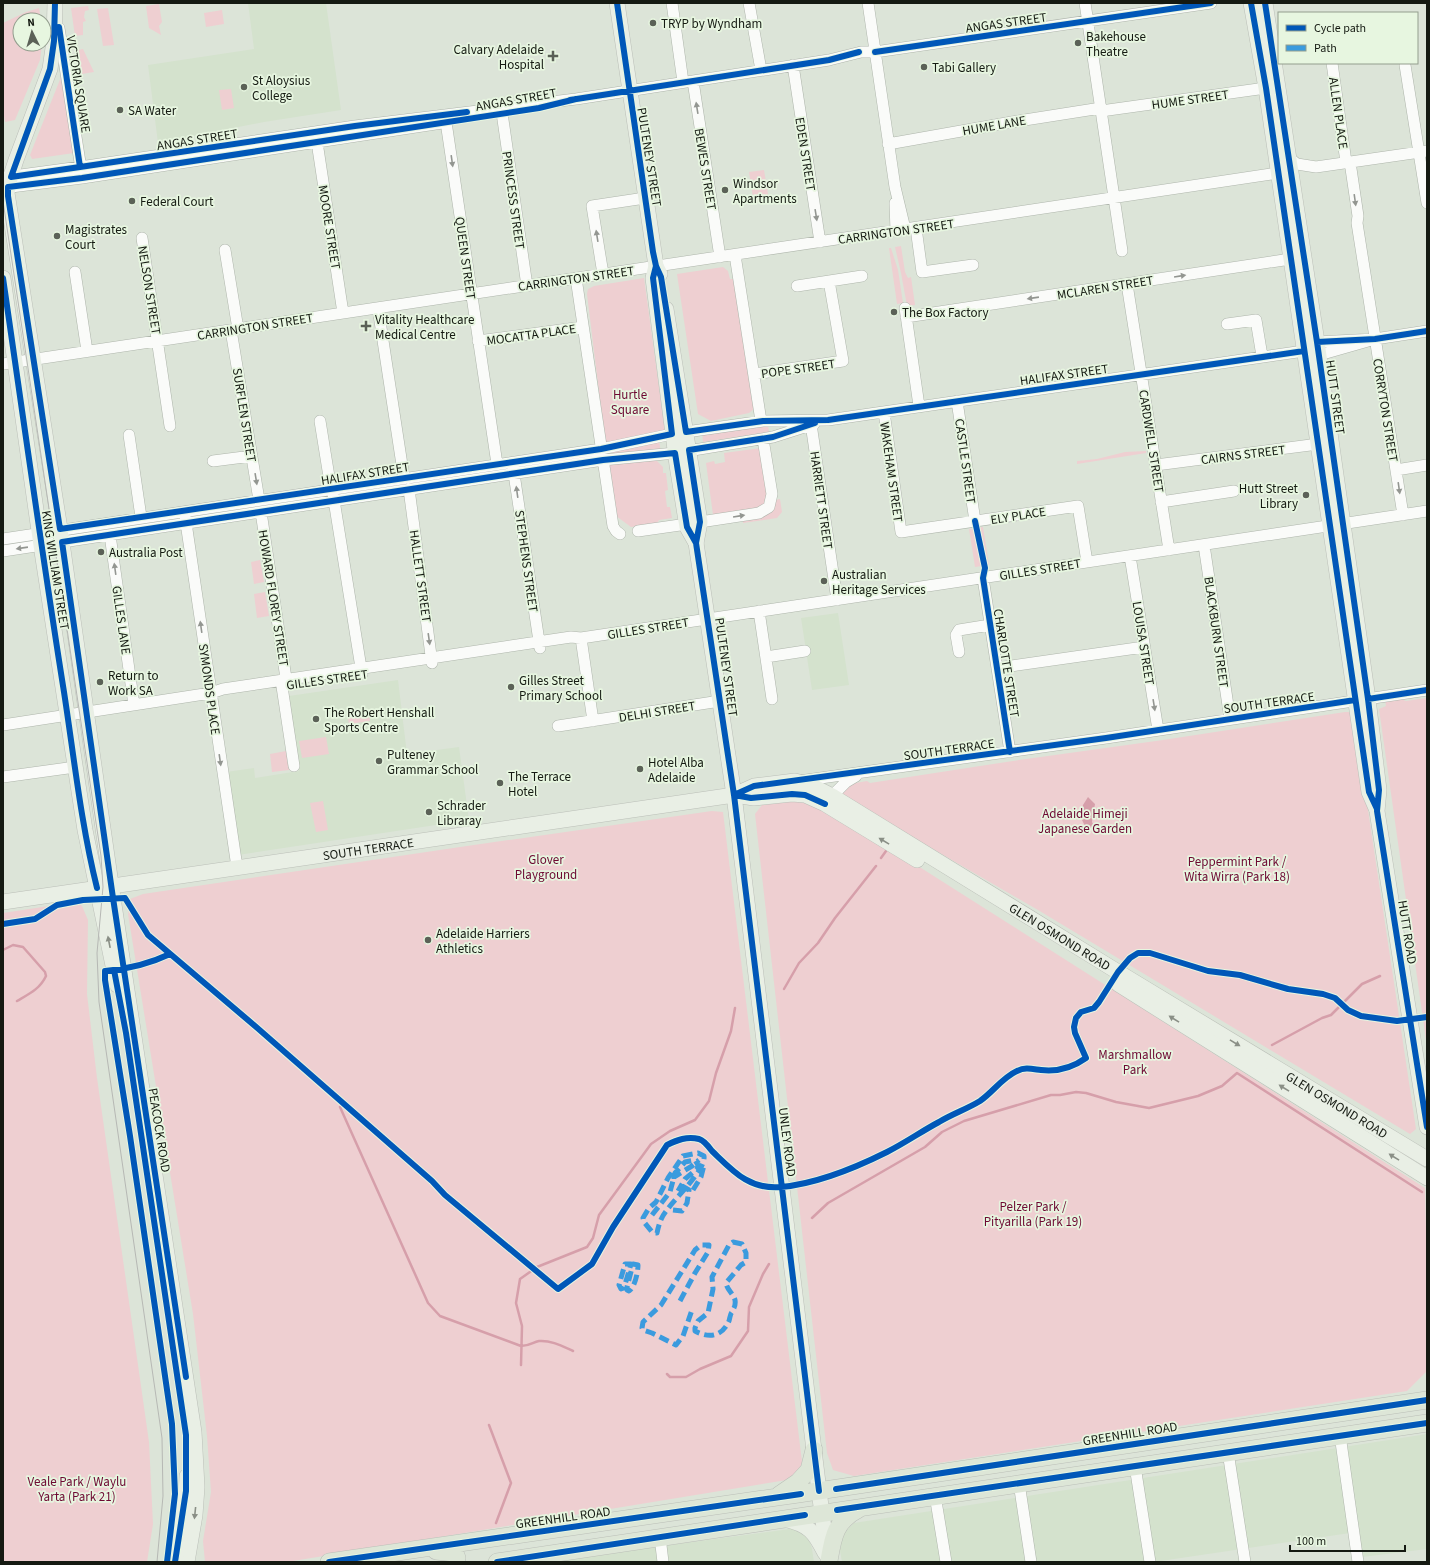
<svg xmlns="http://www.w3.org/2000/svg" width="1430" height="1565" font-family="'Source Sans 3',sans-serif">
  <rect width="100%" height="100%" fill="#dce4d8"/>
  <!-- built -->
  <path fill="#d4e2cd" d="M248,3H326L341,110L264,122L158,143L148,65L254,49Z
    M838,613L849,685L812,690L801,618Z
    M398,680L407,754L459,747L469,820L238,855L226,772L254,768L255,778L299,771L289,696Z
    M1427,1434V1549L1354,1558L1350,1533L1154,1562H842L838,1539L854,1523Z
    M797,1528L808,1536L812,1549L814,1562H541Z"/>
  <!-- green -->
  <path fill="#eecfd1" d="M159,4L162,22L159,26L161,35L149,28L146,6Z
    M88,6L89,10L85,11L84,17L86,21L83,22V35L75,36L71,8Z
    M39,8L41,20H20V44H42L40,60L15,120L5,122L3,110V23L26,12Z
    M108,8L114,45L103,46L97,9Z
    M222,10L224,24L206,27L204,13Z
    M83,49L94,72L82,74L78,50Z
    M61,77L74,153L32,159L30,155Z
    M231,89L234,108L222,110L219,90Z
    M764,170L769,200L754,203L749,172Z
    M901,246L905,272L908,278L911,277L915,305L907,306L901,273L895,247Z
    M889,248H891L898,270L903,303L897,304Z
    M723,267L728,271L730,279H734L754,409L749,413L711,421L698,414L677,274Z
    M644,278L665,431L639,435L607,443L605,441L587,294L588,289L594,286Z
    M768,425L769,432L703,442L702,431Z
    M659,441L661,452L608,456L607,451Z
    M761,448L769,494L762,509L713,515L706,463L714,461L715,464L725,462L724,453Z
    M1146,451V453L1077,464V461L1097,459L1125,452Z
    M655,459L663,467V473H666L668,490L665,491L667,507H670L672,518L659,520L657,524L631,527L616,516L609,463Z
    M780,499L782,512L777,518L743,523V520L775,500Z
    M983,527L989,565L975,567L969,529Z
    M260,560L264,582L254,584L251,562Z
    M265,592L269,616L257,618L254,594Z
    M1395,697L1406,701L1427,698V1047L1379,709L1386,706L1385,699Z
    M368,709L370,721L349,724L347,713Z
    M1345,712H1349L1354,717L1416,1129L1410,1134L1038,910L840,795L844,785L867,781L870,783L1019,760L1163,740Z
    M326,737L329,754L302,758L299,741Z
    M286,751L289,770L272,772L270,754Z
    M799,799L825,807L1425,1188L1427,1268V1371L1407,1391L854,1476L833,1470L827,1453L755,814L762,805Z
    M323,801L328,830L316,832L310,803Z
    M712,811L723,812L803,1470L793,1479L287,1562H205L203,1541L211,1492L207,1436L193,1314L128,914L130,899L143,894L467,846Z
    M69,903L71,905L78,903L82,906L88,920L87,994L97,1078L149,1442L153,1524L147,1562H3V913Z"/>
  <!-- water -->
  <path fill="#d69faa" d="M1088,797L1095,804L1092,822L1094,826L1087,830L1081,818L1083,805Z"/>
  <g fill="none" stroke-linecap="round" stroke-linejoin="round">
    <!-- stream -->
    <path stroke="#d69faa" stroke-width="2.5" d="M881,858L886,851
      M3,950L13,945L23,947L45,972L46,976C40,989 29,994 17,1001
      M784,989L799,963L818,943L835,918L876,866
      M1272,1045L1322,1018L1331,1015L1362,984L1380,976
      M340,1107L428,1303L440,1316L521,1346C530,1346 533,1342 539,1341C551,1340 562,1346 573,1351
      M812,1218L828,1203L925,1147L942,1132L964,1121L1051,1095H1060L1076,1092L1086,1093L1116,1102L1149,1108L1198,1096L1222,1086L1237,1073L1422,1192
      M521,1365L522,1326L516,1303L520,1279L537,1267L587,1247L593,1238L599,1215L651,1144L670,1131L695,1120L709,1101L716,1073L731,1031L735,1008
      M667,1374L670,1377H686L700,1369L731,1356L748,1331L749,1307L763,1274L769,1264
      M489,1425L511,1483L496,1523"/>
    <!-- minor casing -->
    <g stroke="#aeb5ab" stroke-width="12">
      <path id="minor" d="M672,3L683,82
        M749,3L761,70
        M868,3L895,187L905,229
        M1085,3L1122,251
        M59,28L82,175
        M1332,63L1346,162
        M793,65L820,242
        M1405,65L1427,203
        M693,81L720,257
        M1101,111L1273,87
        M502,113L527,286
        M446,122L497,464
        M317,142L343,313
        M888,144L1012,122L1101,108
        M1288,157L1297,164L1316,167L1427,151
        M1350,162L1358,216L1357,223L1403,515
        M6,177L80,167L355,126L576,99L829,60L861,52H875L1211,3
        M3,188L82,178L442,123
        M895,203L896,231
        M916,228L922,272L973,265
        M142,238L170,426
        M225,250L238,329
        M735,255L761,421
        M75,272L87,351
        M603,274L592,206L645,198
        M576,278L613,526L616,531L620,534
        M1127,284L1169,550
        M797,286L862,276
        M378,308L404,478
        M905,308L919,406
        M906,317L1297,258
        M1227,324L1256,320L1262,356
        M231,330L259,500
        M478,341L583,327
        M1311,345L1317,342L1375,339L1427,331
        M3,364L1278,173
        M754,374L843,361L829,281
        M957,401L975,521
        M884,412L901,532L1078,506L1087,562
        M320,421L331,489
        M811,424L837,600
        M129,435L141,517
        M213,461L252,456
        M1156,465L1326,443
        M513,467L540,648
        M1396,470L1427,465
        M409,489L432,663
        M333,494L362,674
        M1161,502L1234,491
        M261,512L287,685
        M185,516L237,867
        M700,522L759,513L769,507L772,494L763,439
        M638,531L687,524
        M110,535L134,705
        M3,539L601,449L672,434L763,421L828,420L1304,351L1319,355L1375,339
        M1204,545L1230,719
        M3,551L603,460L675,453L773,437L814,424
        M1130,556L1158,730
        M983,578L1010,752
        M759,611L772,699
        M581,638L593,721
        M959,652L956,635L959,630L990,625
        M766,657L805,651
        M997,668L1144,647
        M281,680L294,766
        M3,725L211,693L223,689L571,637L581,638L1427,511
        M558,726L720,701
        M3,777L75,767
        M799,781L1106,738L1427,690
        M832,796L846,782L856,776
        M1340,1435L1358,1562
        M1228,1452L1245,1562
        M1135,1466L1150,1562
        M1019,1483L1031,1562
        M935,1495L946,1562
        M660,1537L663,1562"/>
    </g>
    <!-- major casing -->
    <g stroke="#bbbfb8" stroke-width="16">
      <g id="major">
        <path d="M55,3L54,41L50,69L16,160L9,182L7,193L60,529L113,898L194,1432L197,1487L195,1515L187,1562"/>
        <path d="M617,3L656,266L660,274"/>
        <path d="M1251,3L1266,88L1369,792L1376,808"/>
        <path d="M1265,3L1317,342L1368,699L1379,790L1377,811L1427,1127"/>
        <path d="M656,266L653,278L677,465L687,527L696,543L734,795L819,1491L828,1558"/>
        <path d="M3,278L41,545L85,830L117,985"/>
        <path d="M666,309L700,522L696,543"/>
        <path d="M735,795L754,798L792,794L805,795L825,804L917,860"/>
        <path id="s1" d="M3,902L734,795L754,786L795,781L810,785L832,796L1118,972L1427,1159"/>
        <path d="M1118,984L1427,1178"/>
        <path d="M784,1519C809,1525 814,1531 825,1553"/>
        <path d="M175,1562C181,1533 186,1505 187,1476"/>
      </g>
    </g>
    <!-- highway casing -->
    <g stroke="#bbbfb8" stroke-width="18">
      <path id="highway" d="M779,1495L798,1482L809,1470L814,1450
        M436,1551L455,1553L457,1558L454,1562
        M829,1561C833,1537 835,1521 859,1509
        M329,1562L798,1494L1427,1400
        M497,1562L1427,1423"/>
    </g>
    <!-- minor -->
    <use href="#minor" stroke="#fafbf9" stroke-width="11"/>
    <!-- major -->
    <use href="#major" stroke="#e9efe5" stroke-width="15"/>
    <!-- highway -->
    <use href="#highway" stroke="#dde6d7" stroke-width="17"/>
    <!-- tram -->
    <path stroke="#b6b8b4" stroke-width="1" d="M3,201L101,856L103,887L97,953L99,1002L162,1438L163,1496L157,1562"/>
    <!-- quiet -->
    <path stroke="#3b9bde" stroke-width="5" stroke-dasharray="10 5" stroke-linecap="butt" d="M698,1153L704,1156C706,1170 675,1198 667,1210C661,1217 659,1224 657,1233H653L644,1222L643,1218L649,1208L656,1202L668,1178L683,1156Z
      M674,1179V1177L692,1166L699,1160
      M693,1190L701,1177L704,1165
      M673,1210L682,1211L687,1203L689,1190L682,1186
      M652,1215L670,1192L675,1173L685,1162L695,1160L698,1165L697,1169L685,1179L678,1191
      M733,1242L742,1244L746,1253V1262L741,1265L726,1283C727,1290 733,1293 735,1300C736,1306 734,1307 732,1312C730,1314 730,1318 729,1321C722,1336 710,1339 695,1331V1328L698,1321L708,1313L713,1289L712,1277L729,1245Z
      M625,1264H631L624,1288L621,1289L619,1285Z
      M633,1264L638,1265C638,1272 635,1287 629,1291L627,1290V1287Z
      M680,1301L695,1273L708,1252L709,1245H701L695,1250L661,1305L643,1322L642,1328L643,1330L652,1333L676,1345L683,1336L692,1310"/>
    <!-- cycleway casing -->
    <g stroke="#e7f6e0" stroke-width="8">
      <path id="cycleway" d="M55,3L54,41L50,69L11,177L80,167L355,126L467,112
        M617,3L653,252L656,266L661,277L686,432L763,421L828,420L1304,351
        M1251,3L1266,88L1369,792L1377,809
        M1265,3L1317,342L1368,699L1379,790L1377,811L1427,1127
        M59,27L80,167
        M875,52L1211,3
        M576,99L539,108L82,178L8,187V196L60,529L601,449L672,434L653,278L656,266
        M570,100L829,60L859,52
        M3,278C23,416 42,554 64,692C74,757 81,824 97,888
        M1317,342L1375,339L1427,331
        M975,521L985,568L983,578L1010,752
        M696,543L700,522L689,450L773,437L815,423
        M1368,699L1427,690
        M734,795L754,786L1106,738L1355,700
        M734,795L751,798L792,794L805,795L825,804
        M3,924L35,919L57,905L83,900L125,898L148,935L255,1026L432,1181L445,1195L558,1289L592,1264L613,1227L667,1145C677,1140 687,1136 699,1139C703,1140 709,1147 712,1151C733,1171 749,1190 781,1187C815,1184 857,1167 887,1152C905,1143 922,1131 939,1122C952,1114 967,1109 980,1101C993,1092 1002,1078 1017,1071C1025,1067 1032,1069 1041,1070C1058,1072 1072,1068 1086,1058L1075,1033L1074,1027L1076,1018L1081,1012L1094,1008L1099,1002L1118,972L1130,958L1138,953H1150L1208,971L1240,975L1288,989L1323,994L1335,998L1348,1010L1361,1016L1397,1021L1427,1017
        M114,970L126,1033L186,1435V1491L175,1562
        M186,1377L113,898L62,542L603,460L675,453L687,527L696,543L734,795L819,1491
        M836,1489L1427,1400
        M837,1510L1427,1423
        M167,1562L175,1494L172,1424L130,1136L105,980V971C129,969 149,964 170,954
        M329,1562L801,1494
        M497,1562L805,1515"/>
    </g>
    <!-- cycleway -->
    <use href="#cycleway" stroke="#0057b8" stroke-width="6"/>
  </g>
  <!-- one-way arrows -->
  <defs><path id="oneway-solid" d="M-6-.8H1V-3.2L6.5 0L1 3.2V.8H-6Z"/></defs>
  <g fill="#939691">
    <use href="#oneway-solid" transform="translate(697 108) rotate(-99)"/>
    <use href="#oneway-solid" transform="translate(452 161) rotate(82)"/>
    <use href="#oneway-solid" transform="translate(1355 200) rotate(82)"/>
    <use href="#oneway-solid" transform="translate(816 215) rotate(81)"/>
    <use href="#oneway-solid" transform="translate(597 236) rotate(-99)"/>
    <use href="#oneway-solid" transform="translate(1180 276) rotate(-9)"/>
    <use href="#oneway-solid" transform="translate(1033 298) rotate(172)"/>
    <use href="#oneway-solid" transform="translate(256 479) rotate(81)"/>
    <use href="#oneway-solid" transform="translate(1399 488) rotate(82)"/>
    <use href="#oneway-solid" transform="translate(517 492) rotate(-98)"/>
    <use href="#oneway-solid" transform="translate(739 516) rotate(-9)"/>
    <use href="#oneway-solid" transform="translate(22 548) rotate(172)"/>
    <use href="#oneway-solid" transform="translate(115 569) rotate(-98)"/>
    <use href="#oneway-solid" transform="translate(201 627) rotate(-98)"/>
    <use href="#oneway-solid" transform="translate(429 639) rotate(82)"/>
    <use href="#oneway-solid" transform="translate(1154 705) rotate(81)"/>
    <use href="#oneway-solid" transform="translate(220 760) rotate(82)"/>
  </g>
  <g fill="#8a8f86">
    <use href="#oneway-solid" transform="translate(884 841) rotate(-149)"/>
    <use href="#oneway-solid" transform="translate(109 942) rotate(-101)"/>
    <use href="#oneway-solid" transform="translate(1174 1019) rotate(-148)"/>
    <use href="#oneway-solid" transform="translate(1235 1043) rotate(31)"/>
    <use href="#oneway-solid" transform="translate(1284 1088) rotate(-148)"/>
    <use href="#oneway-solid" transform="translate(1394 1157) rotate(-148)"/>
    <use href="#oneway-solid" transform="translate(195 1513) rotate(96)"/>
  </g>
  <!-- markers -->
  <g fill="#5b6157" stroke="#e7f6e0" stroke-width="1.5">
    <circle cx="653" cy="23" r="4"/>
    <circle cx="1078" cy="43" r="4"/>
    <path d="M551 50h4v4h4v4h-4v4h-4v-4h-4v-4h4z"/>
    <circle cx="924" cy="67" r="4"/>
    <circle cx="244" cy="87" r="4"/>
    <circle cx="120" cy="110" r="4"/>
    <circle cx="725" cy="190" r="4"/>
    <circle cx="132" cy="201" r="4"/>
    <circle cx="57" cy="236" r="4"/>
    <circle cx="894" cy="312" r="4"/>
    <path d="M364 320h4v4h4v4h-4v4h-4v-4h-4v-4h4z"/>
    <circle cx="1306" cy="495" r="4"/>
    <circle cx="101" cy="552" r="4"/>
    <circle cx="824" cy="581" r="4"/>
    <circle cx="100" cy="682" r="4"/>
    <circle cx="511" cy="687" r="4"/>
    <circle cx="316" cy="719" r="4"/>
    <circle cx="379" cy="761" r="4"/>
    <circle cx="640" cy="769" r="4"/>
    <circle cx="500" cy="783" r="4"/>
    <circle cx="429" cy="812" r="4"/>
    <circle cx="428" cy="940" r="4"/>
  </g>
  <g text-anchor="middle" stroke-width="3.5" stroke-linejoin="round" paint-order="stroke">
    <!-- street labels -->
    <g font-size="13" fill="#151a12" stroke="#e7f6e0">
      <text transform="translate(1006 22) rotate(-8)" y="5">ANGAS STREET</text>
      <text transform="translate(79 84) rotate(81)" y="5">VICTORIA SQUARE</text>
      <text transform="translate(516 99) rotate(-10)" y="5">ANGAS STREET</text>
      <text transform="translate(1190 99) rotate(-8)" y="5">HUME STREET</text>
      <text transform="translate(1339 113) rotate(82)" y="5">ALLEN PLACE</text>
      <text transform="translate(994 125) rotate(-10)" y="5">HUME LANE</text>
      <text transform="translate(197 139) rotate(-9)" y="5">ANGAS STREET</text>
      <text transform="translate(806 154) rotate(81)" y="5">EDEN STREET</text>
      <text transform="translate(650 157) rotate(81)" y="5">PULTENEY STREET</text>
      <text transform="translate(706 169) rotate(81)" y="5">BEWES STREET</text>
      <text transform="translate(514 200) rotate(82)" y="5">PRINCESS STREET</text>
      <text transform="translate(330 227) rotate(81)" y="5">MOORE STREET</text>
      <text transform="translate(896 231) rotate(-8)" y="5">CARRINGTON STREET</text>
      <text transform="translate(466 258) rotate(82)" y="5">QUEEN STREET</text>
      <text transform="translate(576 278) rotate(-8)" y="5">CARRINGTON STREET</text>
      <text transform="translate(1105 287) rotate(-9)" y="5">MCLAREN STREET</text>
      <text transform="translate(150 290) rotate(81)" y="5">NELSON STREET</text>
      <text transform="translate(255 326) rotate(-9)" y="5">CARRINGTON STREET</text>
      <text transform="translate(531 334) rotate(-8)" y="5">MOCATTA PLACE</text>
      <text transform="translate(798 368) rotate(-8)" y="5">POPE STREET</text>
      <text transform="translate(1064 374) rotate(-8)" y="5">HALIFAX STREET</text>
      <text transform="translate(1336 397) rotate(82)" y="5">HUTT STREET</text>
      <text transform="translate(1386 410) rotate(81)" y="5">CORRYTON STREET</text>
      <text transform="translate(245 415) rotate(81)" y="5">SURFLEN STREET</text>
      <text transform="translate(1152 441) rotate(81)" y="5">CARDWELL STREET</text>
      <text transform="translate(1243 454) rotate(-7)" y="5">CAIRNS STREET</text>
      <text transform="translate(966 461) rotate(82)" y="5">CASTLE STREET</text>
      <text transform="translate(892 472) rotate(82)" y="5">WAKEHAM STREET</text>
      <text transform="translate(365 473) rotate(-9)" y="5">HALIFAX STREET</text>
      <text transform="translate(822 500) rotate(82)" y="5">HARRIETT STREET</text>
      <text transform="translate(1018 515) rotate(-9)" y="5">ELY PLACE</text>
      <text transform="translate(527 561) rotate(82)" y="5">STEPHENS STREET</text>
      <text transform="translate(1040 569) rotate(-9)" y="5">GILLES STREET</text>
      <text transform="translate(56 570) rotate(81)" y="5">KING WILLIAM STREET</text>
      <text transform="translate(421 576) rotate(82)" y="5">HALLETT STREET</text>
      <text transform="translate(274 598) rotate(81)" y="5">HOWARD FLOREY STREET</text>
      <text transform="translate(122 620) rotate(82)" y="5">GILLES LANE</text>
      <text transform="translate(648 628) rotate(-9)" y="5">GILLES STREET</text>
      <text transform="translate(1217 632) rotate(82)" y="5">BLACKBURN STREET</text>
      <text transform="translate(1144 643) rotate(81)" y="5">LOUISA STREET</text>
      <text transform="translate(1007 663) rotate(81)" y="5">CHARLOTTE STREET</text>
      <text transform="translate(727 667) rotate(82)" y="5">PULTENEY STREET</text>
      <text transform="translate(327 679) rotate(-8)" y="5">GILLES STREET</text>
      <text transform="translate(210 689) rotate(82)" y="5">SYMONDS PLACE</text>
      <text transform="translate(1269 702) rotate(-8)" y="5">SOUTH TERRACE</text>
      <text transform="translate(657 711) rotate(-9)" y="5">DELHI STREET</text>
      <text transform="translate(949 749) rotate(-8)" y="5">SOUTH TERRACE</text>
      <text dy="5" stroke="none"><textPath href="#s1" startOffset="369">SOUTH TERRACE</textPath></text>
      <text transform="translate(1408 932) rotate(81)" y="5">HUTT ROAD</text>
      <text dy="5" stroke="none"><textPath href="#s1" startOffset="1110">GLEN OSMOND ROAD</textPath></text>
      <text dy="5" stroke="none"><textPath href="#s1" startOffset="1434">GLEN OSMOND ROAD</textPath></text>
      <text transform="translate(160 1130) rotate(81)" y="5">PEACOCK ROAD</text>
      <text transform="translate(788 1142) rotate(83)" y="5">UNLEY ROAD</text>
      <text transform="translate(1130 1433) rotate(-9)" y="5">GREENHILL ROAD</text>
      <text transform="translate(563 1517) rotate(-8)" y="5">GREENHILL ROAD</text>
    </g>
    <!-- poi labels -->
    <g font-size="13" fill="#151a12" stroke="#e7f6e0" text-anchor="start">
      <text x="661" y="28">TRYP by Wyndham</text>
      <text x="1086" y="41">Bakehouse<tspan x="1086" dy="15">Theatre</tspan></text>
      <text x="544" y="54" text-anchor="end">Calvary Adelaide<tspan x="544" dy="15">Hospital</tspan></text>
      <text x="932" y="72">Tabi Gallery</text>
      <text x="252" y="85">St Aloysius<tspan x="252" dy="15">College</tspan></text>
      <text x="128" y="115">SA Water</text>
      <text x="733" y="188">Windsor<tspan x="733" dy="15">Apartments</tspan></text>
      <text x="140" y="206">Federal Court</text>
      <text x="65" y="234">Magistrates<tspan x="65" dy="15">Court</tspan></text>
      <text x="902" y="317">The Box Factory</text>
      <text x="375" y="324">Vitality Healthcare<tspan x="375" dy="15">Medical Centre</tspan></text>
      <text x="1298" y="493" text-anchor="end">Hutt Street<tspan x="1298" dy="15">Library</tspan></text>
      <text x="109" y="557">Australia Post</text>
      <text x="832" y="579">Australian<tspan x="832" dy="15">Heritage Services</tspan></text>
      <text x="108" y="680">Return to<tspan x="108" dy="15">Work SA</tspan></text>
      <text x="519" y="685">Gilles Street<tspan x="519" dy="15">Primary School</tspan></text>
      <text x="324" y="717">The Robert Henshall<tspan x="324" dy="15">Sports Centre</tspan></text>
      <text x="387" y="759">Pulteney<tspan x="387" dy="15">Grammar School</tspan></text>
      <text x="648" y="767">Hotel Alba<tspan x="648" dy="15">Adelaide</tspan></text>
      <text x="508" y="781">The Terrace<tspan x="508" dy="15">Hotel</tspan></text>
      <text x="437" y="810">Schrader<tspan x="437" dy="15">Libraray</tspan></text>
      <text x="436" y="938">Adelaide Harriers<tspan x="436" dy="15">Athletics</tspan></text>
    </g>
    <!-- park labels -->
    <g font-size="13" fill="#6e0832" stroke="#e7f6e0">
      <text x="630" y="399">Hurtle<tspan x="630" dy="15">Square</tspan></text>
      <text x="1085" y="818">Adelaide Himeji<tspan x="1085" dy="15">Japanese Garden</tspan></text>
      <text x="546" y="864">Glover<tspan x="546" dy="15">Playground</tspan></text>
      <text x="1237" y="866">Peppermint Park /<tspan x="1237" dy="15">Wita Wirra (Park 18)</tspan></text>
      <text x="1135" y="1059">Marshmallow<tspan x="1135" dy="15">Park</tspan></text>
      <text x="1033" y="1211">Pelzer Park /<tspan x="1033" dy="15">Pityarilla (Park 19)</tspan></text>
      <text x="77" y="1486">Veale Park / Waylu<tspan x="77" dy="15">Yarta (Park 21)</tspan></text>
    </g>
  </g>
  <!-- border -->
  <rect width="1430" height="1565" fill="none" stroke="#151a12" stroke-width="8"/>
  <!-- legend -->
  <rect x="1278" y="12" width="140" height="52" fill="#e7f6e0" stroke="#939e8e"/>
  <rect x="1286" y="25" width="20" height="6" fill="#0057b8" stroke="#939e8e"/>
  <text x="1314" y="32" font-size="12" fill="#151a12">Cycle path</text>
  <rect x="1286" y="45" width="20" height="6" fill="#3b9bde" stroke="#939e8e"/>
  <text x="1314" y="52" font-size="12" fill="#151a12">Path</text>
  <!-- north arrow -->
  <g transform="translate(32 32) rotate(355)"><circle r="19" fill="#e7f6e0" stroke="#939e8e"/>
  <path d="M0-3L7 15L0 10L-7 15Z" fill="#5b6157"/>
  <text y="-6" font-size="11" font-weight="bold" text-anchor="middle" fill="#151a12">N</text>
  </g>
  <!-- scale -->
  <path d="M1290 1545v6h115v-6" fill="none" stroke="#151a12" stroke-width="2"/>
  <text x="1296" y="1545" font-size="12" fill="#151a12" stroke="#e7f6e0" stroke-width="3" paint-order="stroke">100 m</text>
</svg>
